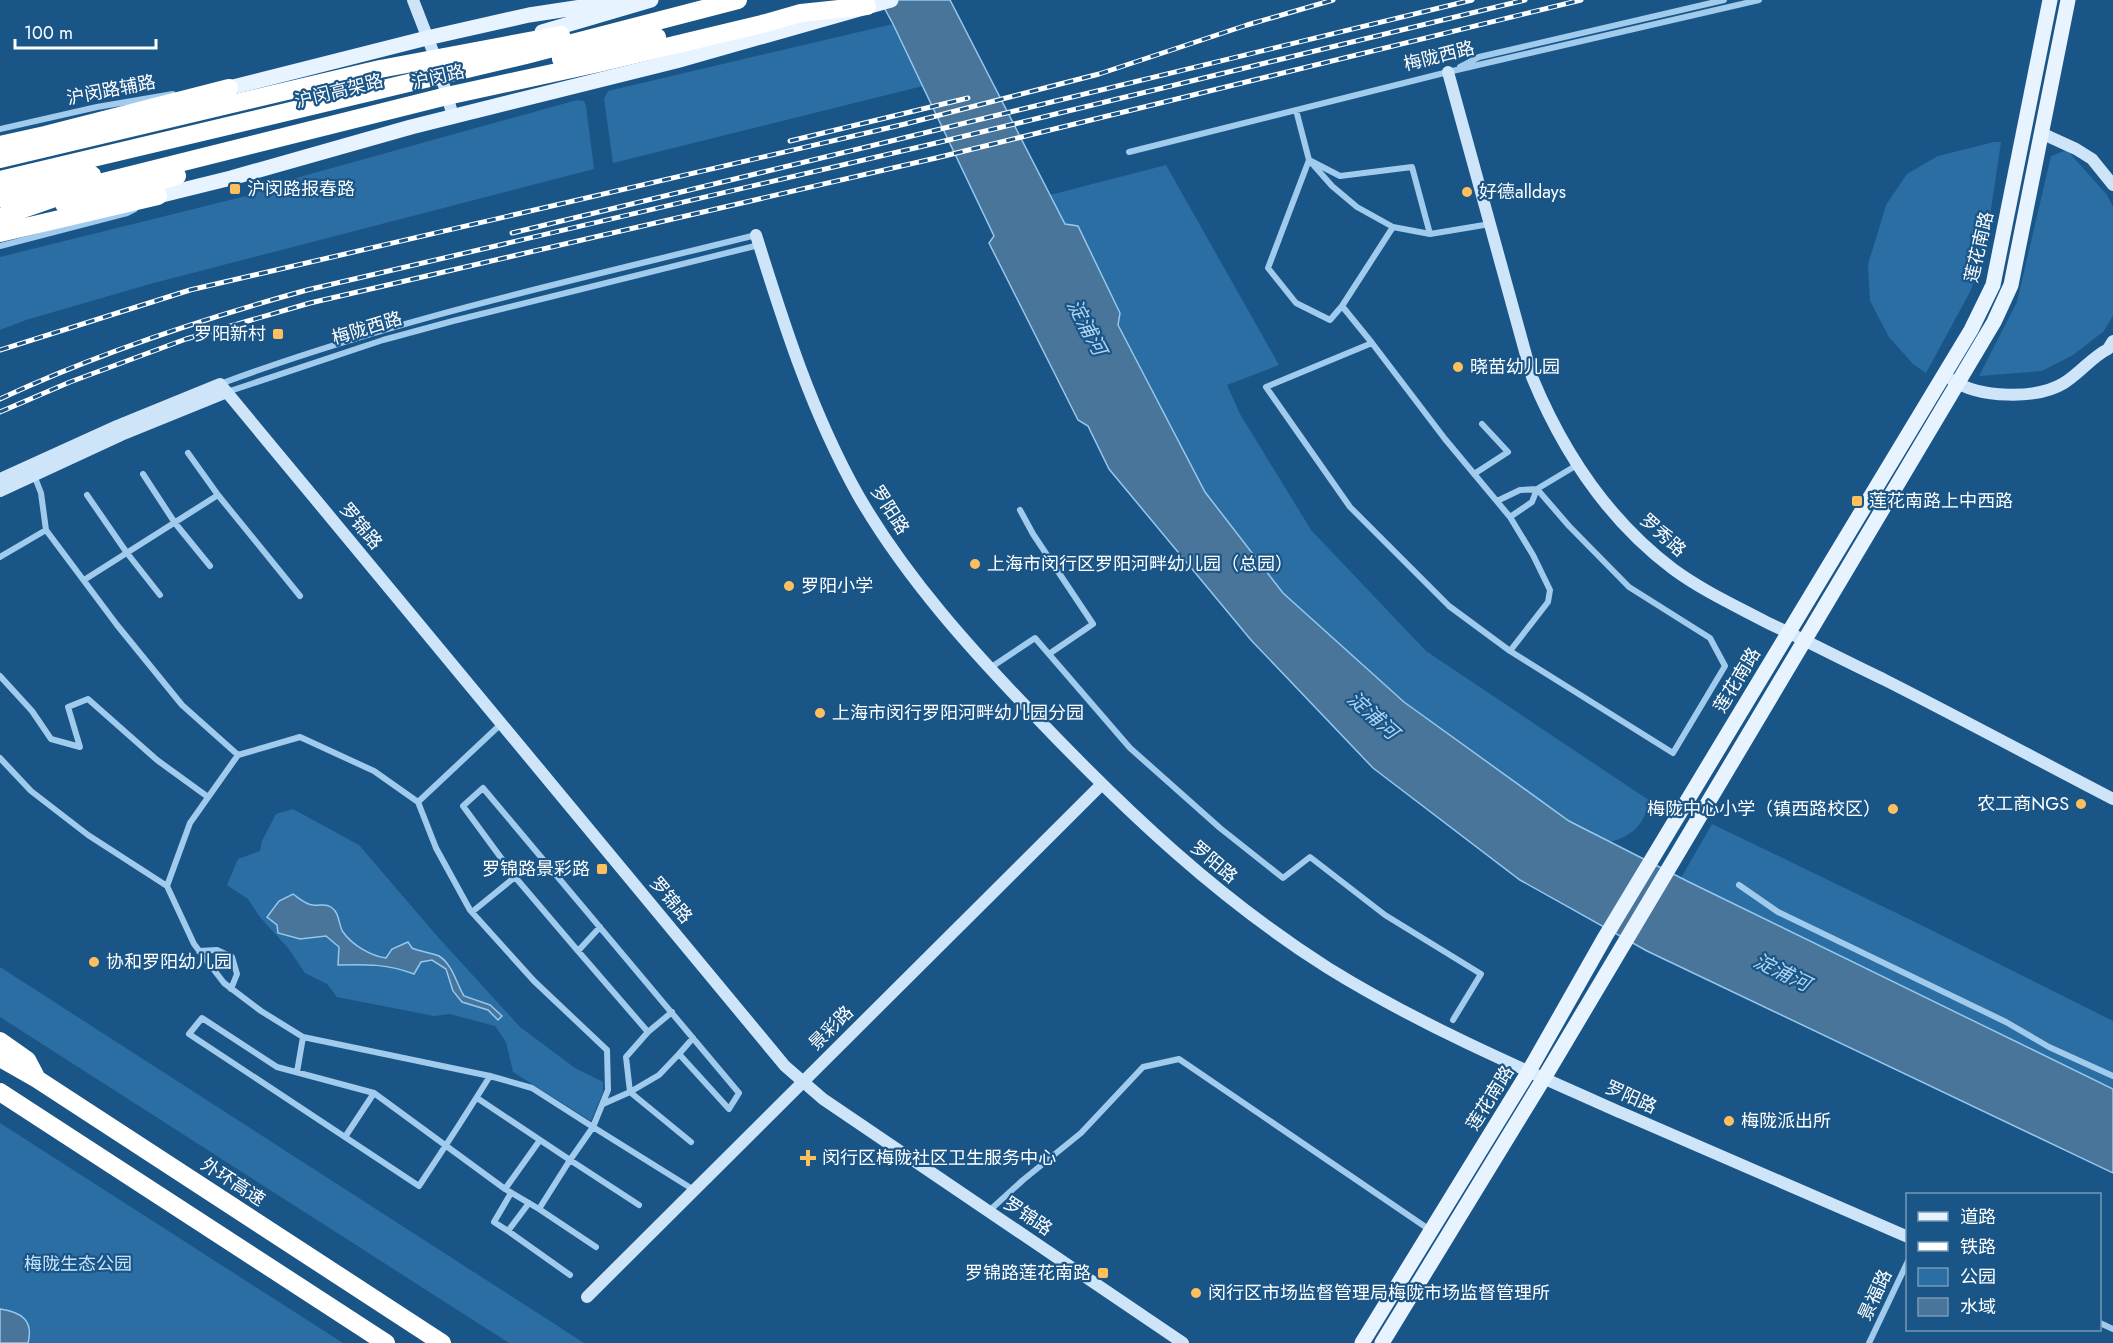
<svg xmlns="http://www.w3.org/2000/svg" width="2113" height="1343" font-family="Jost,'Noto Sans SC',sans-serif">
  <rect width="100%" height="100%" fill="#1a5587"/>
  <!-- green -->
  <path fill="#2a6ea4" d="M893,24L923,86L613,163L604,99L608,91Z
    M577,100L584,101L586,106L594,169L150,284L26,320L0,330V257L250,195L278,183Z
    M1994,142H2001L1987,236L1971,290L1926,373L1913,364L1889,337L1870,301L1868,264L1878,232L1886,205L1907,174L1938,156Z
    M2067,150L2107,195L2113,207V316L2104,331L2073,355L2042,371L1979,376L2017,302L2051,156Z
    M1166,165L1279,365L1227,385L1240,414L1311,530L1426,651L1650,801C1643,825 1634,835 1610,842L1569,821L1404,702L1283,593L1205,492L1118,325L1120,313L1078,226L1065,225L1050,195Z
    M293,809L359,845L437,936L520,1027L575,1068L603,1082V1092L591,1121L513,1072L506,1042L495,1026L450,1014L434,1016L337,997L327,984L305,973L288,948L259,916L248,899L227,885L238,859L260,851L262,841L276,814Z
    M1712,824L1917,923L2113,1021V1089L1681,878Z
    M0,967L584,1343H509L0,1017Z
    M0,1123L343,1343H0Z"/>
  <!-- water -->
  <path fill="#4a759a" stroke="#94c8ef" stroke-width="1.5" d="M880,0H950L1065,224L1078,226L1120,313L1118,325L1205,492L1283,593L1404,702L1569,821L1687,881L2113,1089V1173L1647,951L1520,880L1373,768L1251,640L1109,469L1088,426L1078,420L989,243L994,236L893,24Z
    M293,894C299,898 306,905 313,905C320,906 325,903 331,907C340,913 338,924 343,932C352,945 371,956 386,958L392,949L408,942L412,948C418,951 435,954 439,956C453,965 456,983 464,996L490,1005L502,1016L498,1020L488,1010L462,1002L453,991L446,969L432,960L421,962L414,974C388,964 366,964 338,965L339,947L326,936L300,939L278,933L277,925L267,917L279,901Z
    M0,1309C21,1312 34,1320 28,1343H0Z"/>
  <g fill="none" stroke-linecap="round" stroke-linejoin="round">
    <!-- street -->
    <path stroke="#a1cbec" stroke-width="6" d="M1460,67L1479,57L1724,0
      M1296,110L1309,160L1340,176L1412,167L1430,234L1490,224
      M0,129L97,107L173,94
      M1129,152L1448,72L1759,0
      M0,246L127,213L135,209
      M1342,306L1330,320L1296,303L1268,268L1309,160L1332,186L1357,207L1393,227L1430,234
      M1372,343L1342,306L1393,227
      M220,384C394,319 576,280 756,235
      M227,392L383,340L453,321L759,245
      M188,453L218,495
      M143,474L175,523L210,566
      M1474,474L1508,452L1482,424
      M34,475L41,493L46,530L117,625L182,705L238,755
      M87,495L127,553L160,595
      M1497,501L1520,490L1537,489L1532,502L1510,517
      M1020,510L1033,534L1093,624L1049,654
      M0,557L46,530
      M84,580L218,495L300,596
      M1510,651L1449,606L1350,507L1266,387L1372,343L1445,439L1510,517L1533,555L1550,590L1548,602L1510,651L1673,753L1725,666L1710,638L1629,587L1569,526L1537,489L1577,465
      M990,668L1035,638L1130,748L1220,828L1283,878L1310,857L1385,915L1481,974L1453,1020
      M0,676L32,711L51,739L80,747L68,707L88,699L157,760L208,797
      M501,724L418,802L436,848L470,910L534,981L607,1050L608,1090L593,1127L694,1190
      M0,758L31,791L88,835L167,886L194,944L224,983L261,1011L303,1037L490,1076L532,1088L593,1127L570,1160L540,1140L505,1189L539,1209L570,1160L639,1205
      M515,877L578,951L600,927
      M1739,885L1778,912L2006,1022L2049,1047L2113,1076
      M167,886L190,823L238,755L300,737L374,771L418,802
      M472,912L515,877L463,806L483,788C569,889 654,991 739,1093L729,1109L679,1054L693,1038
      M199,951L217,950L232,957L237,974L231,989
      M578,951L648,1032L672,1012
      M648,1032L626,1057L630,1092L659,1075L679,1054
      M297,1072L303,1037
      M490,1076C467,1113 443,1150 419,1186L189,1034L202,1018L277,1067L374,1093L505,1189
      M477,1098L540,1140
      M603,1104L630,1092L691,1142
      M345,1137L374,1093
      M511,1193L494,1222L508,1231L529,1203
      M539,1209L596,1247
      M989,1211L1023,1180L1081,1133L1143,1067L1179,1059L1430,1230
      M508,1231L570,1275
      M2100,1323L2113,1329
      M1869,1343L1908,1261"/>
    <!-- secondary -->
    <path stroke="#cee5f9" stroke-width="12" d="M413,0L437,62L453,116
      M1448,72L1532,377C1563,452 1608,520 1673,569C1703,591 1736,606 1768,623C1807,641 1845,661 1883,679C1960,718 2036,759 2113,799
      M2041,133L2076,149L2092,159L2113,185
      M756,235C784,325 812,413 858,495C906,578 972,651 1038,719C1127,812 1219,899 1328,968C1420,1025 1522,1069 1622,1113C1717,1154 1812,1196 1908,1237
      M1952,380C1979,398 2036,400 2064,383C2080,373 2092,357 2108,349L2113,341
      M0,479L117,426L220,384L785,1066L823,1099L1183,1343
      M0,491L121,435L227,392
      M587,1297L1101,785"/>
    <!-- primary -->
    <path stroke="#e7f3ff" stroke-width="15" d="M542,32L651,0
      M229,88L427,38L529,15L627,0
      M158,196L231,178L411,127L676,61L891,0
      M1362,1343L1529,1071L1605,937L1971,330L1993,285L2050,0
      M1382,1343L1544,1078L1994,322L2011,285L2068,0"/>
    <!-- highway -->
    <path stroke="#fff" stroke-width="18" d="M561,59L657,37
      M0,145L45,135L229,88
      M0,159L380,69L561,35
      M0,180L526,55L738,0
      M0,198L92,175
      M64,204L100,198L177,176
      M0,217L95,184L447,96L599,63L762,24L801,13L867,6
      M0,233L158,196
      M0,1041L27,1060L37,1079
      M0,1058L37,1079L442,1343
      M0,1092L386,1343"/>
    <!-- rail casing -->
    <g stroke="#fff" stroke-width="5">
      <path id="rail" d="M790,141L968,98
        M512,233L1472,0
        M0,350L190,290L905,124L1099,74L1247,25L1333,0
        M0,399C98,353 202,319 307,290L932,144L1525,0
        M0,412L70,382L186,339L310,303L936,158L1581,0"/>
    </g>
    <!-- rail -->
    <use href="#rail" stroke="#1a5587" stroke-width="3" stroke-dasharray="9" stroke-linecap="butt"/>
  </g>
  <!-- markers -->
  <g fill="#ffbf5d" stroke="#1a5587" stroke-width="2">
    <rect x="229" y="183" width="12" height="12" rx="3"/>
    <circle cx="1467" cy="192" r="6"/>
    <rect x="272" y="328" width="12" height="12" rx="3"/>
    <circle cx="1458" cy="367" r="6"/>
    <rect x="1851" y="495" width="12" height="12" rx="3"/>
    <circle cx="975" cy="564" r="6"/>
    <circle cx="789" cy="586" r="6"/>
    <circle cx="820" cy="713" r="6"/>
    <circle cx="2081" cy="804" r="6"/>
    <circle cx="1893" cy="809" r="6"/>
    <rect x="596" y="863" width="12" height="12" rx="3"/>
    <circle cx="94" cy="962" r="6"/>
    <circle cx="1729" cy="1121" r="6"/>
    <path d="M805 1149h6v6h6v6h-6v6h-6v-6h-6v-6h6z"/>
    <rect x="1097" y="1267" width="12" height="12" rx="3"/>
    <circle cx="1196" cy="1293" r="6"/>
  </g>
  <g text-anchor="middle" stroke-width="4.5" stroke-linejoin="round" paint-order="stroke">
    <!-- street labels -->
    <g font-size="18" fill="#fff" stroke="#1a5587">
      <text transform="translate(1439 56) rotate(-14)" y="6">梅陇西路</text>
      <text transform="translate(438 77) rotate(-13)" y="6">沪闵路</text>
      <text transform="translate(111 90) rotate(-11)" y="6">沪闵路辅路</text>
      <text transform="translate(339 91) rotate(-14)" y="6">沪闵高架路</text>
      <text transform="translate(1979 247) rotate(-77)" y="6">莲花南路</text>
      <text transform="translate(367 328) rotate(-17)" y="6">梅陇西路</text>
      <text transform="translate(890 510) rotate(57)" y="6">罗阳路</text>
      <text transform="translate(361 526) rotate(50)" y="6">罗锦路</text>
      <text transform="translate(1663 535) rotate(42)" y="6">罗秀路</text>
      <text transform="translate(1737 680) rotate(-59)" y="6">莲花南路</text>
      <text transform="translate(1214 862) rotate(40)" y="6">罗阳路</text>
      <text transform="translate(671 900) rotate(50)" y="6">罗锦路</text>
      <text transform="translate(831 1028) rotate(-45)" y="6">景彩路</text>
      <text transform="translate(1631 1097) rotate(24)" y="6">罗阳路</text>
      <text transform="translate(1490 1098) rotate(-58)" y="6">莲花南路</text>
      <text transform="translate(233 1182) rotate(33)" y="6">外环高速</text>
      <text transform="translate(1028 1216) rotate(34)" y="6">罗锦路</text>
      <text transform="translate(1875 1295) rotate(-65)" y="6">景福路</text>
    </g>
    <!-- poi labels -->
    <g font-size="18" fill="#fff" stroke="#1a5587" text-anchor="start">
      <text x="247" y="195">沪闵路报春路</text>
      <text x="1479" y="198">好德alldays</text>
      <text x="266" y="340" text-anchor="end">罗阳新村</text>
      <text x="1470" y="373">晓苗幼儿园</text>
      <text x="1869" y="507">莲花南路上中西路</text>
      <text x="987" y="570">上海市闵行区罗阳河畔幼儿园（总园）</text>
      <text x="801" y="592">罗阳小学</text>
      <text x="832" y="719">上海市闵行罗阳河畔幼儿园分园</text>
      <text x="2069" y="810" text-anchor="end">农工商NGS</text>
      <text x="1881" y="815" text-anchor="end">梅陇中心小学（镇西路校区）</text>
      <text x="590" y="875" text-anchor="end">罗锦路景彩路</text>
      <text x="106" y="968">协和罗阳幼儿园</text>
      <text x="1741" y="1127">梅陇派出所</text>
      <text x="822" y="1164">闵行区梅陇社区卫生服务中心</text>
      <text x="1091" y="1279" text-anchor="end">罗锦路莲花南路</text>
      <text x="1208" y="1299">闵行区市场监督管理局梅陇市场监督管理所</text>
    </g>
    <!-- park labels -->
    <g font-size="18" fill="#c7e3f9" stroke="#1a5587">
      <text x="78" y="1270">梅陇生态公园</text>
    </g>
    <!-- water labels -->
    <g font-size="20" font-style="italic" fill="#add5f4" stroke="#1a5587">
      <text transform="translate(1087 327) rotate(62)" y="7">淀浦河</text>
      <text transform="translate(1373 715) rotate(42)" y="7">淀浦河</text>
      <text transform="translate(1782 972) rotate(26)" y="7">淀浦河</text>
    </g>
  </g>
  <!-- legend -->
  <rect x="1906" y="1193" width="195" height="138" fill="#1a5587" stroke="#7699b7" stroke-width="1.5"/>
  <rect x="1918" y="1212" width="30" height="9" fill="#e7f3ff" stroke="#7699b7" stroke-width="1.5"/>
  <text x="1960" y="1223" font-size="18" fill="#ffffff">道路</text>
  <rect x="1918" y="1242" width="30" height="9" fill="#ffffff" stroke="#7699b7" stroke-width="1.5"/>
  <text x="1960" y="1253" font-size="18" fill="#ffffff">铁路</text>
  <rect x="1918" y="1268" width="30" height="18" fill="#2a6ea4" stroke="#7699b7" stroke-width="1.5"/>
  <text x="1960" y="1283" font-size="18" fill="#ffffff">公园</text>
  <rect x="1918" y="1298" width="30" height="18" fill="#4a759a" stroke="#7699b7" stroke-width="1.5"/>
  <text x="1960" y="1313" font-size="18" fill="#ffffff">水域</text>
  <!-- scale -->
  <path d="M15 39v9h141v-9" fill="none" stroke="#ffffff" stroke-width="3"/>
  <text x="24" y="39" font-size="18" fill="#ffffff" stroke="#1a5587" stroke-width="4.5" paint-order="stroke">100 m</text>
</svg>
